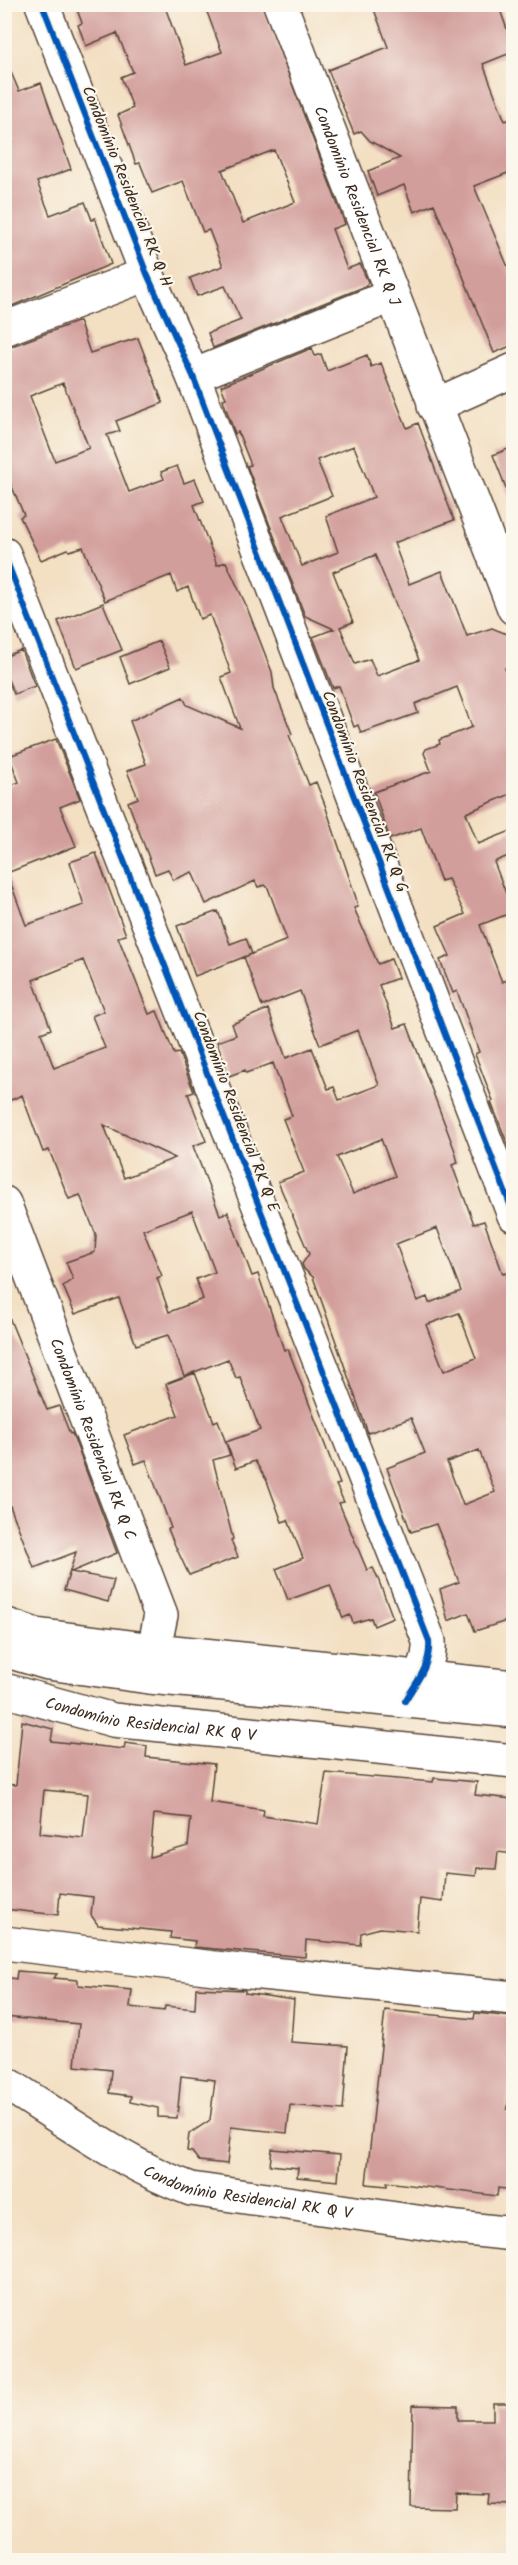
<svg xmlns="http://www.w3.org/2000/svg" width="518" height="2565" font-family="Kalam,sans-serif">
  <rect width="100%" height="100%" fill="#fbf7ec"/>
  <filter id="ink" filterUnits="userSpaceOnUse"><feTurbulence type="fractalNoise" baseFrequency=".0167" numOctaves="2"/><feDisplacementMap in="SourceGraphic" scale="12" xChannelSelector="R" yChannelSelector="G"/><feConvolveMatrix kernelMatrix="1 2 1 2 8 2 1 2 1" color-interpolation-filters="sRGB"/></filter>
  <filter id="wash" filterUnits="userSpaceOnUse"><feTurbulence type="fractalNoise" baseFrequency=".008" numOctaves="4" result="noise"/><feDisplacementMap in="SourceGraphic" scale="24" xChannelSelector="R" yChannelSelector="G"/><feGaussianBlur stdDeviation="1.35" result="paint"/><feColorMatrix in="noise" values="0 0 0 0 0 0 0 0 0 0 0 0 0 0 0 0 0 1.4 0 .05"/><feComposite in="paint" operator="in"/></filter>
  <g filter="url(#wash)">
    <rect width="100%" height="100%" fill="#f3dfc2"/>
    <g id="blocks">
      <!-- building -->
      <path fill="#d29e9b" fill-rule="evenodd" d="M75,4H164L186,65L222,52L204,4H262L345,224L332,229L347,269L360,264L368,282L366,286L213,348L208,333L241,320L225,286L197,296L190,278L223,266L209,230L203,232L183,181L152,193L140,163L136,164L118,115L133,108L121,77L133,72L117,33L86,46L78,25L82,23ZM274,150L295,202L243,223L222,170Z
        M372,4H498L513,46V52L483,64L505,121L513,118V171L474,186L513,279V345L494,353L434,204L414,212L404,185L377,196L368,171L400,158L370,141L361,131L354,134L328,70L388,47Z
        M4,56L19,91L41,83L71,169L37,182L50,215L85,202L92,220L95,218L111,264L12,306L4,285V145L13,142L4,119Z
        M79,321L90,353L138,338L163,403L116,421L120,431L107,435L129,492L164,479L161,472L177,466L184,483L195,479L204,501L194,505L217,565L226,562L246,605L272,672L274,688L292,734L289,735L309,785L316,782L325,805L356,898L358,907L354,908L378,964L391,959L398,978L379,985L395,1028L407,1024L455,1151L458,1163L452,1165L474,1224L484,1221L503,1274L506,1273L513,1294V1619L475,1631L468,1613L448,1621L440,1589L459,1582L436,1524L411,1532L387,1468L425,1453L411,1418L368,1433L313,1277L304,1269L302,1264L309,1254L278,1182L304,1172L283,1119L292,1116L273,1063L246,1073L245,1070L229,1076L217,1042L236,1035L232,1024L268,1009L286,1058L312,1048L328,1089L334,1087L339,1100L379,1085L358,1030L320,1045L300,991L262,1006L244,957L287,940L268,888L265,885L258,887L255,881L206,904L192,872L173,880L168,869L155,874L128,802L138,798L127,771L146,764L130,721L183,697L187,705L240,728L221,677L231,673L210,615L200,619L188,587L177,592L171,575L105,601L83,547L69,551L68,549L41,560L20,517L24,515L4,468V349ZM63,383L89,448L55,461L30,396ZM381,1139L395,1176L353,1194L337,1157ZM437,1228L461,1291L429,1303L427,1297L417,1301L396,1244ZM459,1313L476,1358L444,1371L426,1325ZM479,1450L495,1492L463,1505L447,1462Z
        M312,348L315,356L321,354L327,371L367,355L371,367L381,363L407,428L418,423L454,520L394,543L409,584L442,571L467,636L492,628L509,635L513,648V664L505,668L513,690V793L466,813L478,844L513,830V854L494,862L513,912L480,925L502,982L513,978V1158L491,1102L493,1101L475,1054L479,1052L457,991L453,993L440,960L450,956L437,926L465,914L448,879L441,881L421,828L390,839L374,792L431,771L424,753L426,749L440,744L439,740L472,727L457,687L415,704L418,713L361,733L358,725L354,727L339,686L333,688L313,637L334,629L305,616L247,466L251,465L238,432L235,434L224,403L223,399L226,398L221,386ZM354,446L374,497L326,516L338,552L302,566L282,516L332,496L317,460ZM375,555L419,660L377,676L370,659L355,664L340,627L353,622L333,572Z
        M513,447V503H512L493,455Z
        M103,603L122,650L76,668L58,621Z
        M159,641L170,667L130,684L120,657Z
        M21,650L35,686L14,694L4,670V657Z
        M56,739L80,799L60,807L76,846L7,873L26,925L84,905L70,862L96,853L126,935L118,937L149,1014L157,1011L174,1054L179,1053L194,1092L188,1094L206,1141L193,1146L220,1215L228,1212L252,1276L258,1274L284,1350L288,1349L340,1484L336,1485L344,1502L339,1503L367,1570L373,1568L377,1576L393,1618L374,1626L371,1618L353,1623L350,1615L343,1618L330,1585L288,1600L276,1569L303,1558L288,1520L282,1522L267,1481L255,1461L236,1468L226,1442L260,1430L240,1377L236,1378L228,1359L184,1376L168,1335L136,1345L119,1298L75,1314L63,1286L73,1279L66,1262L95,1252L96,1235L80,1195L69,1199L49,1150L43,1152L22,1095L4,1103V788L19,782L9,756ZM83,960L104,1011L92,1016L105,1048L54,1068L41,1033L51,1029L33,980ZM104,1125L175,1158L124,1178ZM192,1211L215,1272L196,1279L203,1299L169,1312L157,1278L162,1276L143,1230Z
        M218,911L230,944L246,938L252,954L195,976L177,926Z
        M4,1305L47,1410L59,1406L70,1434L72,1433L117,1553L71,1572L114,1580L108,1602L64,1590L76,1552L34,1568L10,1506L4,1508Z
        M195,1373L214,1422L218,1420L230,1455L213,1460L233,1539L231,1540L238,1557L189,1575L173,1541L168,1529L171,1528L146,1460L135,1464L124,1435L178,1415L166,1384Z
        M22,1721L53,1729L51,1741L124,1749L125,1743L147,1746L146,1757L214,1764L210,1802L264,1810L263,1816L318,1824L326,1773L433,1782L434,1778L477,1782L475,1795L513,1799V1854L498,1852L496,1869L477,1868L476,1876L445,1873L443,1902L420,1899L417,1931L380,1928L361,1933L360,1945L306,1940L305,1957L194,1947L195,1941L170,1938L171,1932L98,1925L91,1915L93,1897L60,1893L58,1915L4,1909V1784L16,1785ZM44,1790L88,1794L83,1838L40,1833ZM154,1814L191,1818L188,1846L150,1857Z
        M17,1971L57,1974L54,1978L78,1980V1985L132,1990L130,2007L164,2011L165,2006L195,2009L196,1988L245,1990V1993L294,2000L291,2042L348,2046L343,2110L290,2105L287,2133L231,2127L227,2164L199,2161L192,2152L187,2151L189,2134L210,2120L215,2080L181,2076L177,2118L158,2117V2108L130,2102L131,2096L109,2093L111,2070L75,2066L79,2024L4,2017V1977L16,1979Z
        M385,2010L474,2019L475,2013L513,2017V2069L507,2109L513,2110V2190L498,2188L497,2196L387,2182V2186L366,2184Z
        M272,2149L340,2155L338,2181L297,2177L298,2168L270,2165Z
        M493,2403H513V2505L488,2504L489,2494L456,2493L455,2508L411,2507L413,2405L458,2406V2420H493Z"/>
    </g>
  </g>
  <g filter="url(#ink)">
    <use href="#blocks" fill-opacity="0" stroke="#574537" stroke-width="1.5"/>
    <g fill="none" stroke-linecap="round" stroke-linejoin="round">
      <!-- minor casing -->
      <g stroke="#574537" stroke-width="36">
        <g id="minor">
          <path d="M42,4L147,274L193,376L514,1215"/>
          <path id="s1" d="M280,4L514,608"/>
          <path d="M4,329L147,274"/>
          <path d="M193,376L391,296"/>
          <path d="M434,406L514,370"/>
          <path d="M4,554L429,1641C431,1665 417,1681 405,1701"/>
          <path id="s2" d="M4,1203L161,1615L149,1673"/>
          <path d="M4,1624L36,1635L154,1650L514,1687"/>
          <path d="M4,1650L48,1663L149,1677L514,1711"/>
          <path id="s3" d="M4,1690L113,1720L514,1761"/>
          <path d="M4,1943L240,1971L514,1998"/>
          <path id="s4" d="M4,2082C64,2119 124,2165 191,2189L458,2228L514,2234"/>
        </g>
      </g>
      <!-- minor -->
      <use href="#minor" stroke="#fff" stroke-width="33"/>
      <!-- cycleway casing -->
      <g stroke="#fbf7ec" stroke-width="10">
        <path id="cycleway" d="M42,4L147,274L193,376L514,1215
          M4,554L429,1641C431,1665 417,1681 405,1701"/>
      </g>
      <!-- cycleway -->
      <use href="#cycleway" stroke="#0057b8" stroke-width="6"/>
    </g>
  </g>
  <g text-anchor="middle" stroke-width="4.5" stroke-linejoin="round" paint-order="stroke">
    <!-- street labels -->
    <g font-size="16" fill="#3b2a1e" stroke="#fbf7ec">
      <text transform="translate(128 186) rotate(68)" y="6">Condomínio Residencial RK Q H</text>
      <text dy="6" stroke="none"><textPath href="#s1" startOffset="216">Condomínio Residencial RK Q J</textPath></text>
      <text transform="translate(366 791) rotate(69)" y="6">Condomínio Residencial RK Q G</text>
      <text transform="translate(237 1111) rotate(69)" y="6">Condomínio Residencial RK Q E</text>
      <text dy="6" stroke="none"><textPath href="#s2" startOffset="252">Condomínio Residencial RK Q C</textPath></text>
      <text dy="6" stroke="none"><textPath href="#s3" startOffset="150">Condomínio Residencial RK Q V</textPath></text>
      <text dy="6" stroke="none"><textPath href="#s4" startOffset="272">Condomínio Residencial RK Q V</textPath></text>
    </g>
  </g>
  <!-- margin -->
  <rect width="518" height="2565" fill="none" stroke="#fbf7ec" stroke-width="24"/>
</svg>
